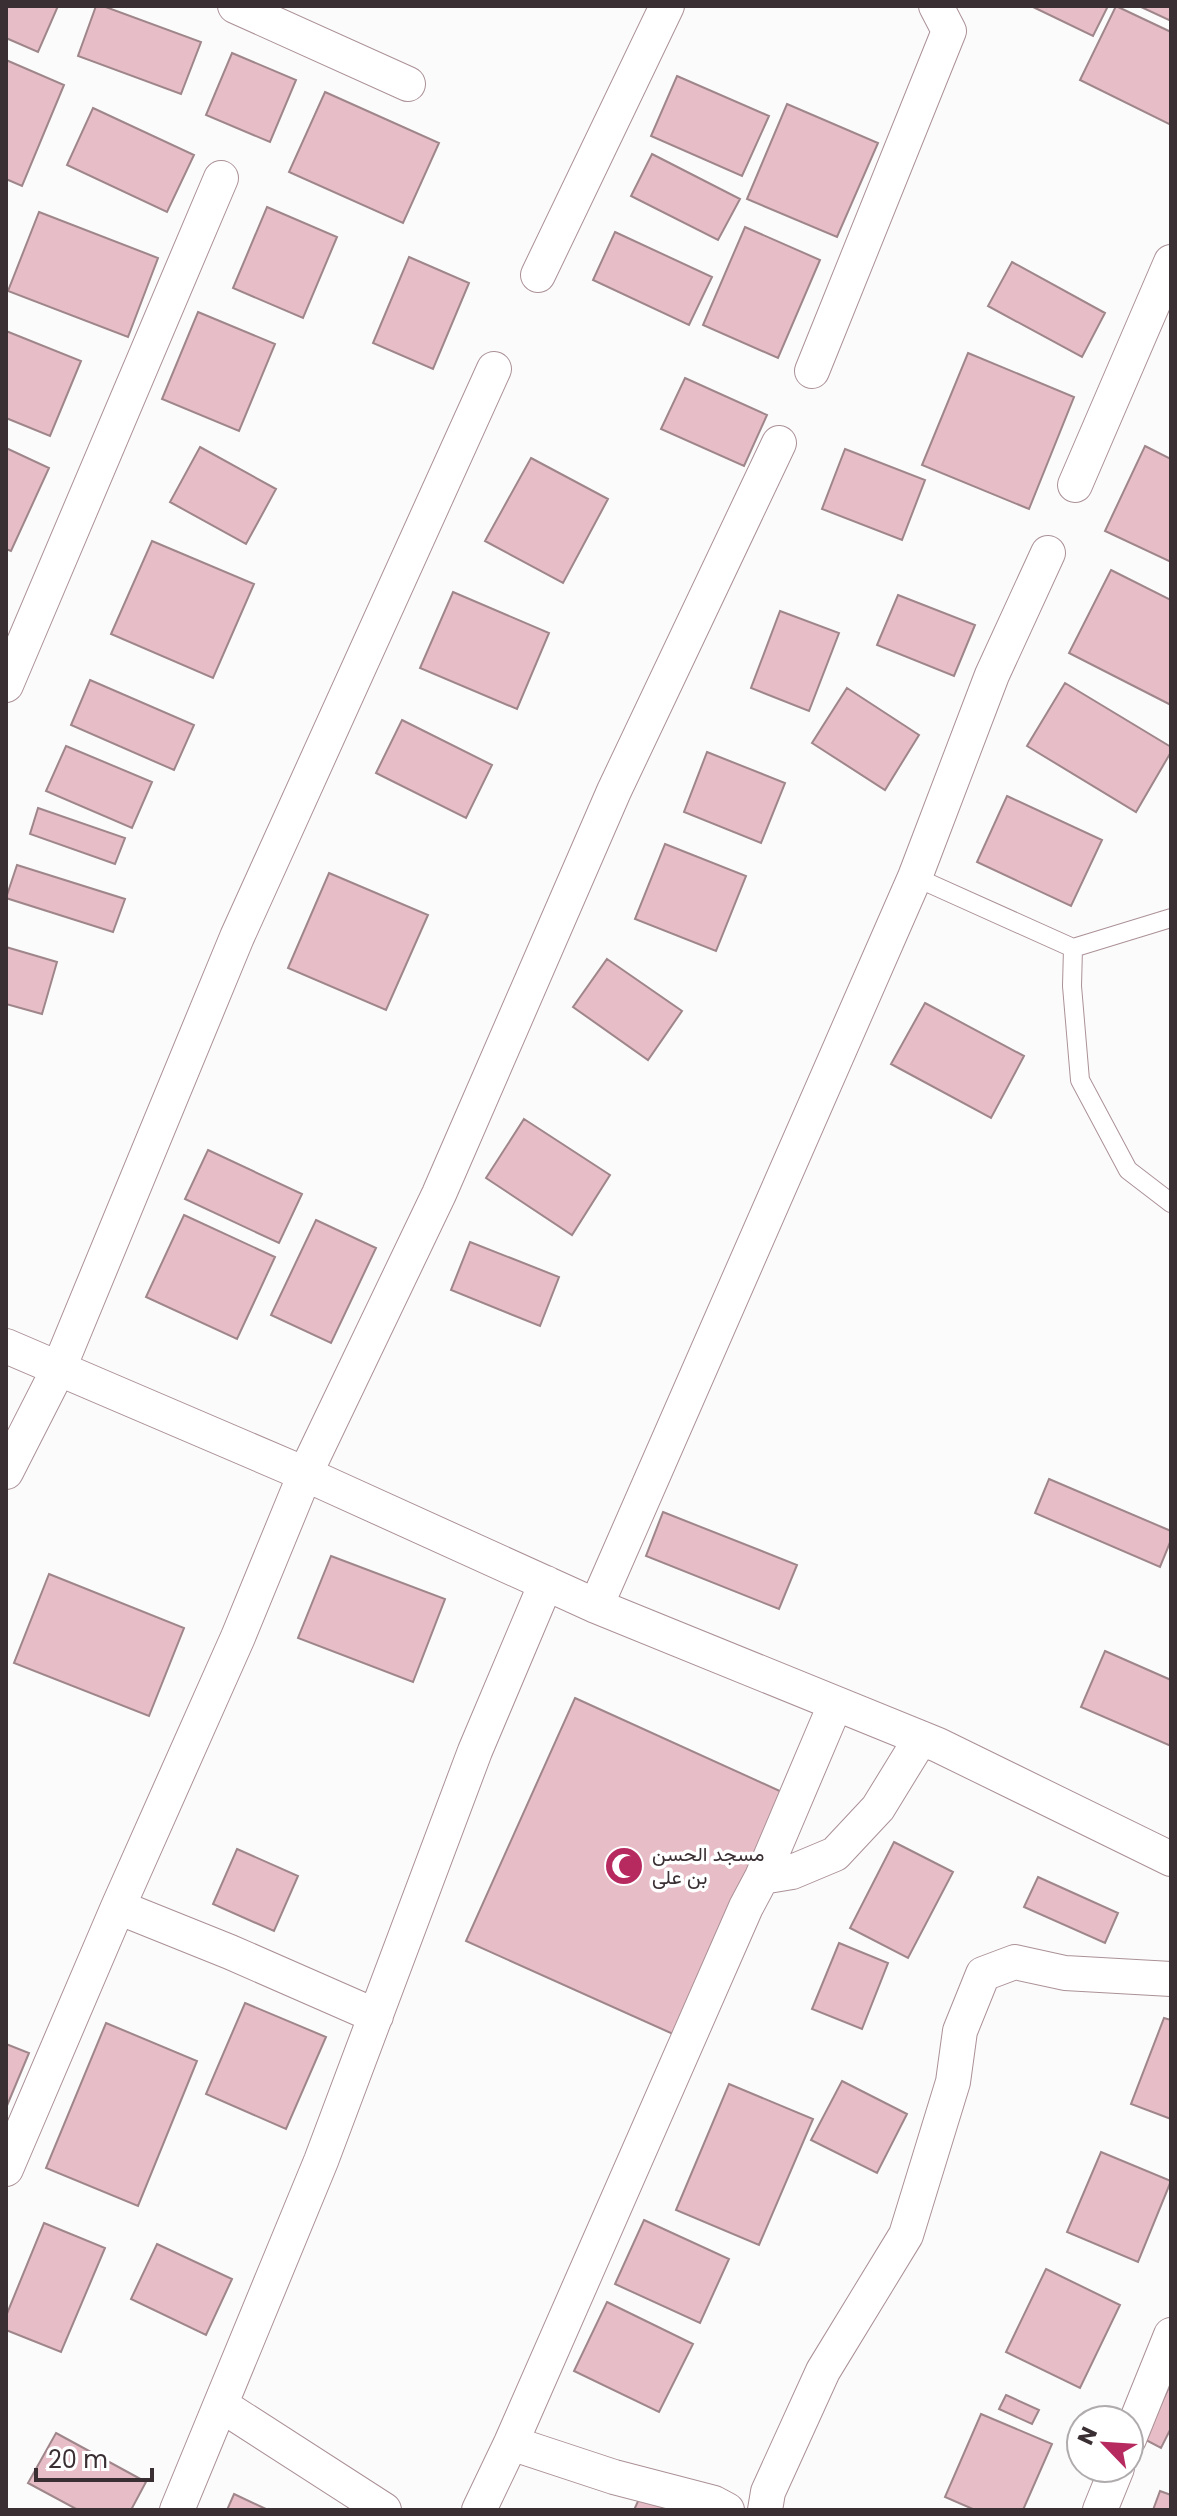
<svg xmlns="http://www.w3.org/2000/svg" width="1177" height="2516" font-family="Poppins,Vazirmatn,sans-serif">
  <rect width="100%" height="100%" fill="#fbfbfb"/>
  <!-- building -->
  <path fill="#e7bec7" stroke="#9f868b" stroke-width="2" d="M6,6H58L38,52L6,38Z
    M96,6H103L201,42L181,94L78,56Z
    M1031,6H1108L1093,36Z
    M1116,6L1171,32V125L1080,80Z
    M1139,6H1171V21Z
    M232,53L296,80L270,142L206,115Z
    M6,60L64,85L22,186L6,179Z
    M677,76L769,116L742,176L651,136Z
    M325,92L439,143L403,223L289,172Z
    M787,104L878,143L837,237L747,199Z
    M93,108L194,155L167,212L67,165Z
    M652,154L740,199L718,240L631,196Z
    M267,207L337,237L303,318L233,288Z
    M39,212L158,258L128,337L8,291Z
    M745,227L820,260L778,358L703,325Z
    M615,232L712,277L689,325L593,280Z
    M409,257L469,283L433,369L373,343Z
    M1012,262L1105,313L1082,357L988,306Z
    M198,312L275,344L239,431L162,399Z
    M6,331L81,361L50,436L6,418Z
    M968,353L1074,397L1029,509L922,465Z
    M685,378L767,415L744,466L661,429Z
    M1145,446L1171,459V562L1105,531Z
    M200,447L276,489L246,544L170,502Z
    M6,448L49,468L11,551L6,549Z
    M845,449L925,480L902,540L822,509Z
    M531,458L608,499L563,583L485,541Z
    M152,541L254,584L213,678L111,634Z
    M1111,570L1171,600V705L1069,653Z
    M453,592L549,633L517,709L420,668Z
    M898,595L975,625L954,676L877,645Z
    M780,611L839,633L809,711L751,688Z
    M90,680L194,725L174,770L71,725Z
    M1065,683L1171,747V752L1136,812L1027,746Z
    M847,688L919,735L885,790L812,743Z
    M402,720L492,765L466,818L376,773Z
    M66,746L152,782L132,828L46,791Z
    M707,752L785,783L761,843L684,812Z
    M1007,796L1102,840L1071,906L977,862Z
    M38,808L125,838L115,864L30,834Z
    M665,844L746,876L716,951L635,919Z
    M17,865L125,899L113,932L6,898Z
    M329,873L428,915L386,1010L288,968Z
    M6,947L57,962L42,1014L6,1004Z
    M607,959L682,1011L648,1060L573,1007Z
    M925,1003L1024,1056L991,1118L891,1064Z
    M524,1119L610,1175L572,1235L486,1178Z
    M208,1150L302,1194L279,1243L185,1199Z
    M184,1215L275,1257L237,1339L146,1297Z
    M316,1220L376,1248L331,1343L271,1315Z
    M470,1242L559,1277L540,1326L451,1290Z
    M1049,1479L1171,1531V1540L1160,1567L1035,1513Z
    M663,1512L797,1565L779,1609L646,1556Z
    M331,1556L445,1599L413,1682L298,1638Z
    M49,1574L184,1628L149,1716L14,1663Z
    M1105,1651L1171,1680V1746L1081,1707Z
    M575,1698L782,1792L673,2034L466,1941Z
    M894,1842L953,1872L908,1958L850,1928Z
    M237,1849L298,1876L274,1931L213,1904Z
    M1038,1877L1118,1913L1105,1943L1024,1907Z
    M839,1943L888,1963L862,2029L812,2009Z
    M245,2003L326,2037L286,2129L206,2094Z
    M1164,2018L1171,2020V2119L1131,2104Z
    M106,2023L197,2061L138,2206L46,2168Z
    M6,2044L29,2053L6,2108Z
    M842,2081L907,2114L877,2173L811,2140Z
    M729,2084L813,2119L759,2245L676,2210Z
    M1101,2152L1171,2181L1138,2262L1067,2232Z
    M644,2220L729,2259L700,2323L615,2284Z
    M44,2223L105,2248L61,2352L6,2330V2316Z
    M157,2244L232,2279L206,2335L131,2299Z
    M1046,2269L1120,2305L1080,2388L1006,2352Z
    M607,2302L693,2344L659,2412L574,2371Z
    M1171,2383V2428L1161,2448L1144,2439Z
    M1006,2395L1039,2410L1032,2424L999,2409Z
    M981,2414L1052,2444L1023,2510H975L945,2497Z
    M56,2433L146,2482L131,2510H78L28,2483Z
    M643,2490L686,2510H634Z
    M1160,2491L1171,2495V2510H1153Z
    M234,2494L268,2510H227Z"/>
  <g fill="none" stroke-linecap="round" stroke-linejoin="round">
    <!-- service casing -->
    <g stroke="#ab9197" stroke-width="20">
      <path id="service" d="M915,877L1073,948L1171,918
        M1073,948L1072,986L1080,1080L1128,1170L1171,1203"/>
    </g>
    <!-- minor casing -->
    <g stroke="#ab9197" stroke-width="36">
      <path id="minor" d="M235,6L408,84
        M538,275L667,6
        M812,371L949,31L936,6
        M1075,485L1171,262
        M6,685L221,178
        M6,1346L305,1474L596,1606L938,1745L1171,1859
        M6,1472L59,1368L237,937L494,369
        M596,1606L915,877L992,675L1048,553
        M762,1877L835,1705
        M118,1907L230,1952L376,2016
        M6,2169L118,1907L238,1637L305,1474L439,1194L614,791L779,443
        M221,2405L384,2510
        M1129,2439L1171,2335
        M511,2443L614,2477L714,2503L727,2510
        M177,2510L321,2161L475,1751L546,1583
        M479,2510L511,2443L746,1907L762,1877L792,1872L835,1854L878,1808L921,1738
        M765,2510L768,2492L823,2371L906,2235L953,2082L960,2031L983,1974L1015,1962L1065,1973L1171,1979
        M1100,2510L1117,2468"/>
    </g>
    <!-- service -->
    <use href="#service" stroke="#fff" stroke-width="18"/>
    <!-- minor -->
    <use href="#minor" stroke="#fff" stroke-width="34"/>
  </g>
  <!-- icons -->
  <defs>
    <g id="mosque-disc" transform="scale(2)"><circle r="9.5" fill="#b72a60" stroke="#fff"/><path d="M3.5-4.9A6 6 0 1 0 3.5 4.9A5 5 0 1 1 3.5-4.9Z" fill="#fff"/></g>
  </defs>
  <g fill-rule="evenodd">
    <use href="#mosque-disc" x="624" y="1866"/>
  </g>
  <g text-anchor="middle" stroke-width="7" stroke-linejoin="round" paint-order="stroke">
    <!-- poi labels -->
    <g font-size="20" fill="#3a2f32" stroke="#fff" text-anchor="start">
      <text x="652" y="1861">مسجد الحسن<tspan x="652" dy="23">بن على</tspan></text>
    </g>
  </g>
  <!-- border -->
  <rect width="1177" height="2516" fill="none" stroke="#3a2f32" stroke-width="16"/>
  <!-- north arrow -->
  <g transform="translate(1105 2444) rotate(295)"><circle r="38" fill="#ffffff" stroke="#b0acad" stroke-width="2"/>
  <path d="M0-6L14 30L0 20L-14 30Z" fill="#b72a60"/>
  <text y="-12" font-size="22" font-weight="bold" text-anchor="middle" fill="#3a2f32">N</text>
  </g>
  <!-- scale -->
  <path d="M36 2468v12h116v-12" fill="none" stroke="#3a2f32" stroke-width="4"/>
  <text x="48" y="2468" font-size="24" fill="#3a2f32" stroke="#ffffff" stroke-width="6" paint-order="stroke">20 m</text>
</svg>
